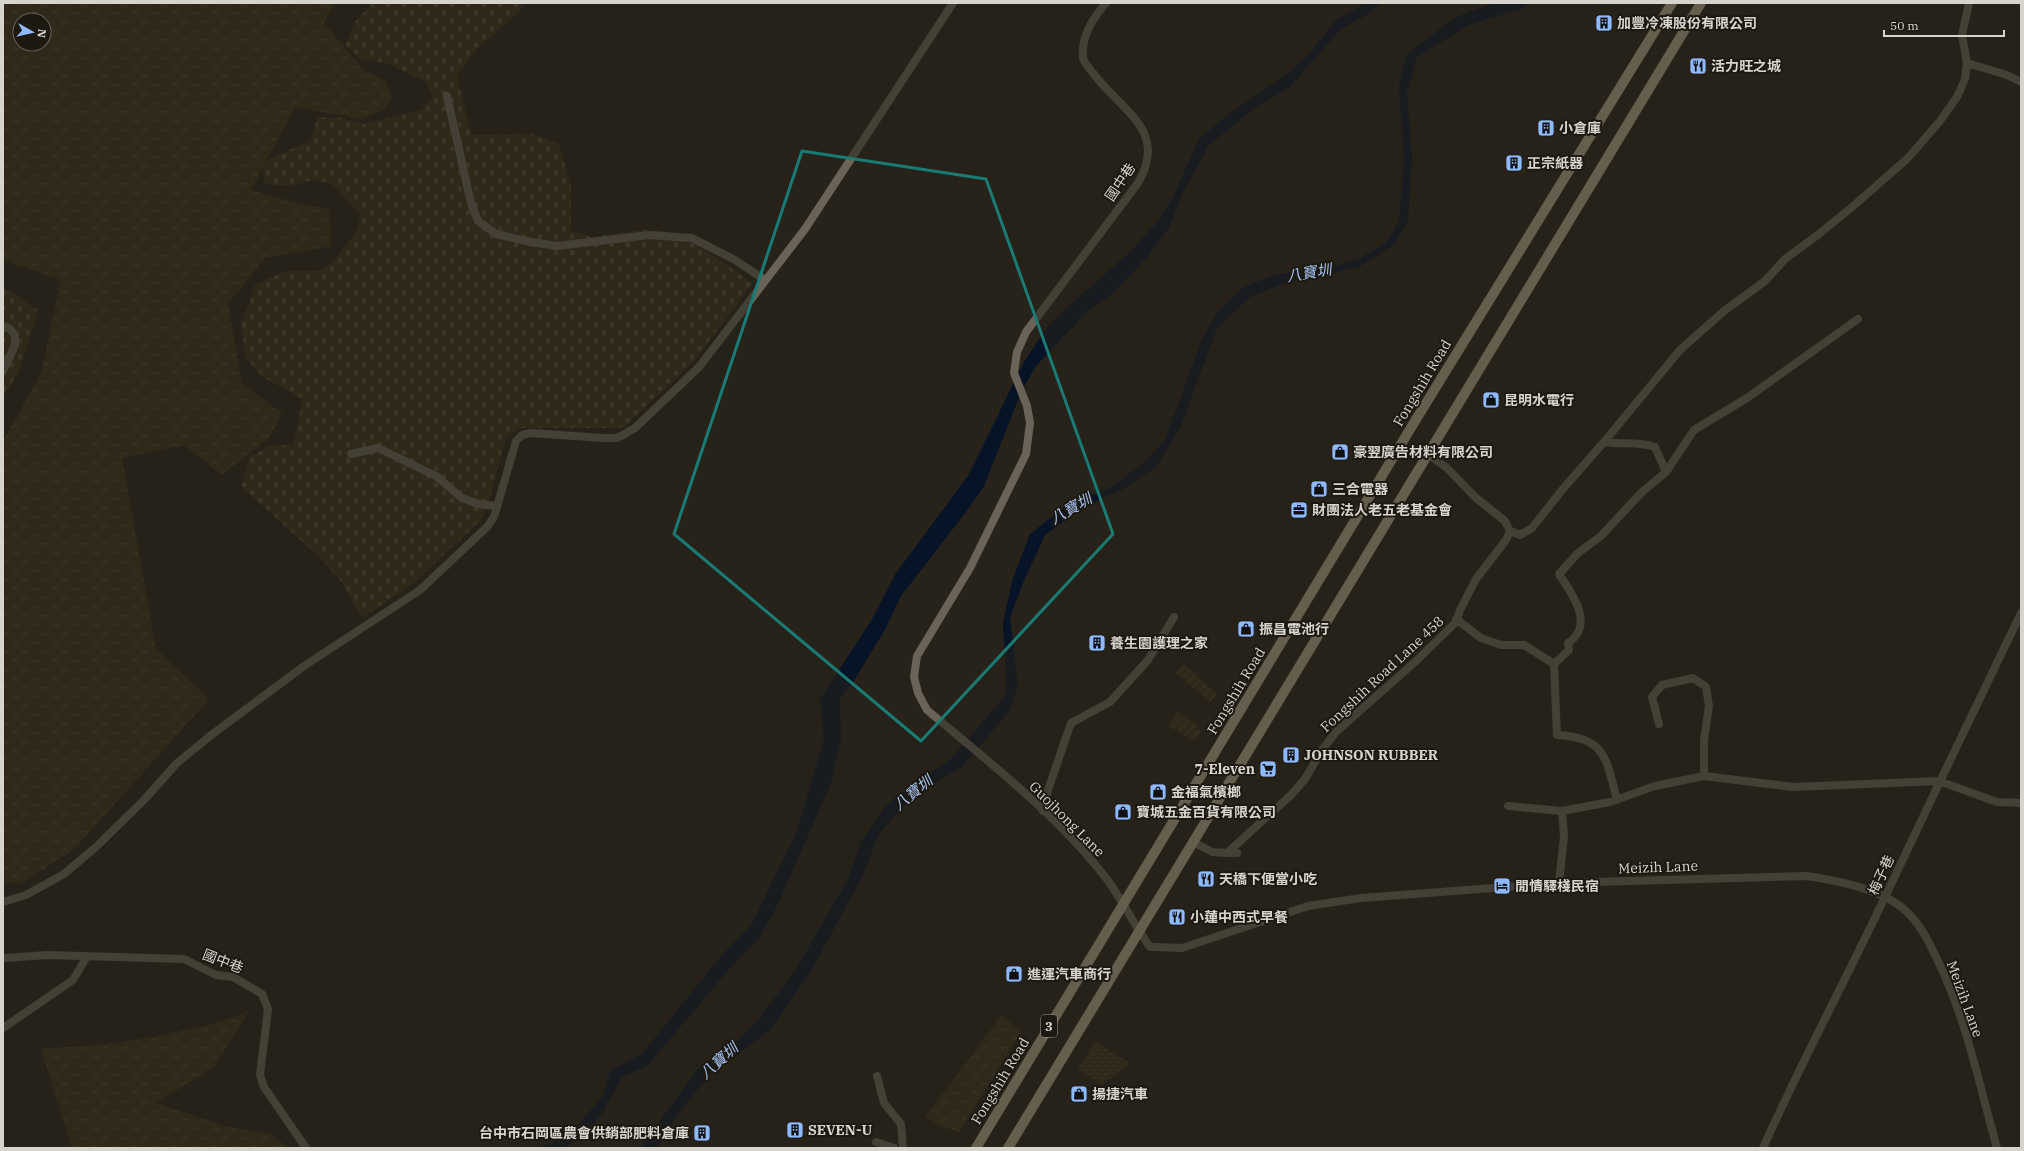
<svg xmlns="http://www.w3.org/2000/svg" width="2024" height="1151" font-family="'IBM Plex Serif','Noto Sans TC',serif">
  <defs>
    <pattern id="grass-dots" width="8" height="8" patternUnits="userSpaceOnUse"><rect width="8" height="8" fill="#3c311b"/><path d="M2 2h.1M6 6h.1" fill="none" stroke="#574e3b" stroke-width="1.8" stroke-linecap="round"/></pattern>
    <pattern id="forest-crowns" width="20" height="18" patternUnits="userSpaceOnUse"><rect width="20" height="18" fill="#3c311b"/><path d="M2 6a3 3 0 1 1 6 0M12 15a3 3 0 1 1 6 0" fill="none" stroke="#574e3b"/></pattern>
    <pattern id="cemetery-stones" width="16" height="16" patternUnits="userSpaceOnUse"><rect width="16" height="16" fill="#3c311b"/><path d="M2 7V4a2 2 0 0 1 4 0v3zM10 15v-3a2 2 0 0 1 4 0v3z" fill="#574e3b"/></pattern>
    <pattern id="garden-furrows" width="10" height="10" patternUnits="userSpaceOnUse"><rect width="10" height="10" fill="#3c311b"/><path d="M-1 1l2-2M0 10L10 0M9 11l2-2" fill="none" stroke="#574e3b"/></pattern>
  </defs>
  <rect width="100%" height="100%" fill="#27231a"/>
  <!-- grass -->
  <path fill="url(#grass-dots)" d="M1095,1041L1131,1064L1102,1084L1078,1070Z"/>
  <!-- forest -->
  <path fill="url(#forest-crowns)" fill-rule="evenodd" d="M3,3H335L324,23L365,71L385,80L392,98L384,110L361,119L295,107L251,190L301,204L329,209L331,246L265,258L228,304L242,384L282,413L270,437L222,475L184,445L122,458L156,649L209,699L75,848L21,884L3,881V441L41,373L61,280L3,260ZM20,20H44V44H20Z
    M248,1012L214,1067L156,1103L224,1126L270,1134L289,1148H72L41,1049L120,1043L198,1028Z
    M1002,1015L1021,1032L959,1132L943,1127L925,1117Z"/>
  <!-- cemetery -->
  <path fill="url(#cemetery-stones)" d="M373,3H524L522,9L478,48L457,75L471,135L534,134L559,144L571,187V231L591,237L642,230L665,231L700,247L753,283L694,361L623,428H519L506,438L489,500L481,520L415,582L362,618L341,581L318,556L241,486L250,456L270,446L293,445L303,399L263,377L246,358L241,326L255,285L285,271H318L334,261L358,229L360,214L331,183L312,180L290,186L264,184L263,162L310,141L318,117L341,118L364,124L421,110L433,96L425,81L391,65L360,58L345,45L355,22Z
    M3,288L11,291L38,311L18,374L3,396Z"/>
  <!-- garden -->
  <path fill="url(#garden-furrows)" d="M1184,664L1217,694L1211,702L1176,673Z
    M1177,712L1198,725L1196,728L1201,731L1195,741L1168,726Z"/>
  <!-- water -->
  <path fill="#071327" d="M1366,3H1382L1368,14L1340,30L1290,87L1256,107L1209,145L1183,193L1170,226L1149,255L1112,295L1092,307L1080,319L1036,366L1022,390L984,486L969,508L901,596L885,630L853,682L840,699L841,739L831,783L779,902L760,937L732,966L647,1066L622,1077L602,1114L583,1134L564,1148H537L558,1140L577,1126L603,1096L610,1071L642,1054L720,957L751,925L796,834L824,739L820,699L871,621L896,573L968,476L1024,362L1048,326L1073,302L1129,253L1158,221L1174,195L1199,139L1226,116L1286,75L1308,55L1336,20Z
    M1494,3H1528L1523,8L1469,25L1417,57L1407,92L1412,158L1408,220L1394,245L1359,267L1285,283L1250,297L1217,328L1180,428L1156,467L1123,489L1080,509L1045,535L1023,583L1010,617L1018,687L1010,710L962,767L933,784L902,808L880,832L862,877L810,973L770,1030L709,1075L679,1113L657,1148H640L698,1069L730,1048L757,1021L795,971L848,879L862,840L886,806L916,782L950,760L1005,696L1006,680L1003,623L1012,581L1030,534L1066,506L1109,488L1143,464L1165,440L1203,337L1219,310L1244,287L1274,275L1328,268L1360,258L1386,243L1399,221L1404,160L1399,86L1406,55L1456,17Z"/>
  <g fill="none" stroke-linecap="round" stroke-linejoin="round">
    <!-- lane -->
    <path stroke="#6a6458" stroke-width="8" d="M1967,63L2007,75L2021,82
      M447,96L471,203L478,221L496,234L531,242L557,246L649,235L692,238L735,260L765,280
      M1604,442L1680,350L1724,311L1765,281L1785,259L1819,234L1851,208L1908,158L1940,121L1957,97L1965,79L1967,63L1962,35L1969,3
      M351,454L378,448L436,476L462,498L478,504L497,506
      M1510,531L1520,535L1532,528L1562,490L1604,442C1623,445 1638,441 1655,447L1666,472
      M1456,619L1481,638L1501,645H1524L1554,664L1557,735C1606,737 1606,759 1617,800
      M1554,664L1569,650L1568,643C1571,641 1575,638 1577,634C1589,616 1569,589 1559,574L1578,553L1601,536L1642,492L1666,472L1694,430L1747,398L1858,319
      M1659,724L1652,697L1662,685L1693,678L1706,687L1709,706L1704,740V776
      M1508,806L1562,811L1564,836L1559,883
      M1562,811L1610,802L1655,786L1704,776L1793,787L1939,781L1997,802L2021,803
      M3,1028L73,980L86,958
      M877,1076L884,1103L901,1124L903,1148
      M876,1142L894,1148
      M1763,1148C1801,1063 1845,981 1885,897C1930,802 1975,708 2021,613"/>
    <!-- street -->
    <path stroke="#6a6458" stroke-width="8" d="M1106,3C1093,18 1081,36 1083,58C1084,63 1090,69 1093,73C1121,111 1169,130 1138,183L1026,332L1017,352L1014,373L1027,406L1030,423L1026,454L970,568L917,656L914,677L918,693L927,710C989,762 1056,814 1106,878C1122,899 1134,925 1150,947H1154L1182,948L1308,906L1361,898L1559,883L1807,876C1839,881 1882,889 1906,911C1920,924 1928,940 1936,957C1966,1017 1979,1084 1997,1148
      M3,327L9,328L15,335V345L3,371
      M1043,811L1048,790L1071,723L1110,702L1148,660L1174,617
      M1193,842L1212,852L1227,853L1291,795L1305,779L1322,750L1336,732L1416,661L1456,622L1460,610L1476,579L1506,540L1510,531L1505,521L1476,498L1447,468L1428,454
      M1227,853H1237
      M3,902L26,895L64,874L96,847L144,800L177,763L210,736L304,666L420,590L487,527L494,517L516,441L522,435L531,433L603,438H616L623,435L635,428L699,367L805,229L953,3
      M3,958L48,955L184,959L216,975L233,977L262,994L268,1009L260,1075L264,1087L306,1148"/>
    <!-- primary -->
    <path stroke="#b2a68c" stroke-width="10" d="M976,1148L1412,426L1672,3
      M1008,1148L1701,3"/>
  </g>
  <!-- marked area -->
  <path d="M0 0H2024V1151H0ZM802,151L986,179L1113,534L921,741L674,534Z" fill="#27231a" fill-opacity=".55" fill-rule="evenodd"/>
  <path fill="none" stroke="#197b73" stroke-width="3" stroke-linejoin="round" d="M802,151L986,179L1113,534L921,741L674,534Z"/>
  <!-- icons -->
  <defs>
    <g id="building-square" transform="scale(0.9)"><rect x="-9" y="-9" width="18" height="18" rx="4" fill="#8eb9fd" stroke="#1d1911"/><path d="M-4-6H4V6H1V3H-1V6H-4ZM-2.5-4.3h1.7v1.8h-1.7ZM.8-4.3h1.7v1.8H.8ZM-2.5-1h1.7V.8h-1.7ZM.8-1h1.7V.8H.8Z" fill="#111"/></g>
    <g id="restaurant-square" transform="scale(0.9)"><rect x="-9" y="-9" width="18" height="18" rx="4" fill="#8eb9fd" stroke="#1d1911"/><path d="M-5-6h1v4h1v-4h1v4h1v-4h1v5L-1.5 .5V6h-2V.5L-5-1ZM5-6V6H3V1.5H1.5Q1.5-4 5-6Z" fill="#111"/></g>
    <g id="shop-square" transform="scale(0.9)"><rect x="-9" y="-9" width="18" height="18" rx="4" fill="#8eb9fd" stroke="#1d1911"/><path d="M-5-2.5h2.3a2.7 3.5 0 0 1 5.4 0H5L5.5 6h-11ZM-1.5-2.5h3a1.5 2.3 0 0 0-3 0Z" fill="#111"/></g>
    <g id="office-square" transform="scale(0.9)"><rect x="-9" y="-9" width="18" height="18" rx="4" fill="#8eb9fd" stroke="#1d1911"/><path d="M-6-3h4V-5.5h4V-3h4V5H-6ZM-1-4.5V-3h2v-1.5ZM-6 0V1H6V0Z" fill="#111"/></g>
    <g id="supermarket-square" transform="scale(0.9)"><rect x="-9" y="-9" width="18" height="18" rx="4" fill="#8eb9fd" stroke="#1d1911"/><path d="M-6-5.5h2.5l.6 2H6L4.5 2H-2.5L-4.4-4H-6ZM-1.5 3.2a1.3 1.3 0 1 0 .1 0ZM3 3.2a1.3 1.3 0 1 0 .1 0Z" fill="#111"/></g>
    <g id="hotel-square" transform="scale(0.9)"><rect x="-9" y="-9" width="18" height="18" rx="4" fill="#8eb9fd" stroke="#1d1911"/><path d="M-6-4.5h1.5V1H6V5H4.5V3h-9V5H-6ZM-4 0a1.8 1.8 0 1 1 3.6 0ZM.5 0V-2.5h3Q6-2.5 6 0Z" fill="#111"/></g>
  </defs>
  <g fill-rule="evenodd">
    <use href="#building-square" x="1604" y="23"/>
    <use href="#restaurant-square" x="1698" y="66"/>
    <use href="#building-square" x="1546" y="128"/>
    <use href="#building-square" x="1514" y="163"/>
    <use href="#shop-square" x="1491" y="400"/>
    <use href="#shop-square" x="1340" y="452"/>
    <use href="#shop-square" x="1319" y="489"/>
    <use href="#office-square" x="1299" y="510"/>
    <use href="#shop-square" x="1246" y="629"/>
    <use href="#building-square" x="1097" y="643"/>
    <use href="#building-square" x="1291" y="755"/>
    <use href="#supermarket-square" x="1268" y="769"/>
    <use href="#shop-square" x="1158" y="792"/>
    <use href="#shop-square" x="1123" y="812"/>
    <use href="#restaurant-square" x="1206" y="879"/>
    <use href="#hotel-square" x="1502" y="886"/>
    <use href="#restaurant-square" x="1177" y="917"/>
    <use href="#shop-square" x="1014" y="974"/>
    <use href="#shop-square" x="1079" y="1094"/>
    <use href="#building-square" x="795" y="1130"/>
    <use href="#building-square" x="702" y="1133"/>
  </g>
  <g text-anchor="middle" stroke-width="4" stroke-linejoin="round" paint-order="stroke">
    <!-- shield labels -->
    <rect fill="#1d1911" stroke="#9f9c95" stroke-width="1" x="1041" y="1015" width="16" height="22" rx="3"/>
    <g font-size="13" font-weight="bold" fill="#d7d4ce">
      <text x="1049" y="1031">3</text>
    </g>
    <!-- poi labels -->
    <g font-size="14" font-weight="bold" fill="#d7d4ce" stroke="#1d1911" text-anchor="start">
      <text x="1617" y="28">加豐冷凍股份有限公司</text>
      <text x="1711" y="71">活力旺之城</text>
      <text x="1559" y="133">小倉庫</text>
      <text x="1527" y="168">正宗紙器</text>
      <text x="1504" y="405">昆明水電行</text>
      <text x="1353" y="457">豪翌廣告材料有限公司</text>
      <text x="1332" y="494">三合電器</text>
      <text x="1312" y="515">財團法人老五老基金會</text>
      <text x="1259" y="634">振昌電池行</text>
      <text x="1110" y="648">養生園護理之家</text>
      <text x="1304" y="760">JOHNSON RUBBER</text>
      <text x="1255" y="774" text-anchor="end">7-Eleven</text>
      <text x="1171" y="797">金福氣檳榔</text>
      <text x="1136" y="817">寶城五金百貨有限公司</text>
      <text x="1219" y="884">天橋下便當小吃</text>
      <text x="1515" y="891">閒情驛棧民宿</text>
      <text x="1190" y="922">小蓮中西式早餐</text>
      <text x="1027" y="979">進運汽車商行</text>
      <text x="1092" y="1099">揚捷汽車</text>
      <text x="808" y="1135">SEVEN-U</text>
      <text x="689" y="1138" text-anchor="end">台中市石岡區農會供銷部肥料倉庫</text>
    </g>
    <!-- street labels -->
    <g font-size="14" fill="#d7d4ce" stroke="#1d1911">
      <text transform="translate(1120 182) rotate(-56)" y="5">國中巷</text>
      <text transform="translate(1422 383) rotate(-59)" y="5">Fongshih Road</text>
      <text transform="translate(1382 674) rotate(-43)" y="5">Fongshih Road Lane 458</text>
      <text transform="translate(1236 691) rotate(-59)" y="5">Fongshih Road</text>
      <text transform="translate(1067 819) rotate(45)" y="5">Guojhong Lane</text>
      <text transform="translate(1658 867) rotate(-2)" y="5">Meizih Lane</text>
      <text transform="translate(1881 875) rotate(-65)" y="5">梅子巷</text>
      <text transform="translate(223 961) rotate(21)" y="5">國中巷</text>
      <text transform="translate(1965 999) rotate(70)" y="5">Meizih Lane</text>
      <text transform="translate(1000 1081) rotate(-59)" y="5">Fongshih Road</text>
    </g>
    <!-- water labels -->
    <g font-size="15" font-style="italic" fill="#a5c3f3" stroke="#1d1911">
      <text transform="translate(1309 273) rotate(-9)" y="5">八寶圳</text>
      <text transform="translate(1071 509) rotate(-30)" y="5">八寶圳</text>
      <text transform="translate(913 793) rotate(-39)" y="5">八寶圳</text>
      <text transform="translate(719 1061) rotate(-42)" y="5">八寶圳</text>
    </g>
  </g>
  <!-- border -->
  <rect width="2024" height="1151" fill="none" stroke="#d7d4ce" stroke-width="8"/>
  <!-- north arrow -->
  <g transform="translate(32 32) rotate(98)"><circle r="19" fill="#1d1911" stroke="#67645d"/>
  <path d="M0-3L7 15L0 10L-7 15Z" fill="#8eb9fd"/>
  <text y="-6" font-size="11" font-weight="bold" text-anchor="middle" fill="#d7d4ce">N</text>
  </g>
  <!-- scale -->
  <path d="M1884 30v6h120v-6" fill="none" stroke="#d7d4ce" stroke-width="2"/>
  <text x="1890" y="30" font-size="12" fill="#d7d4ce" stroke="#1d1911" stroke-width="3" paint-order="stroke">50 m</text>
</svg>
